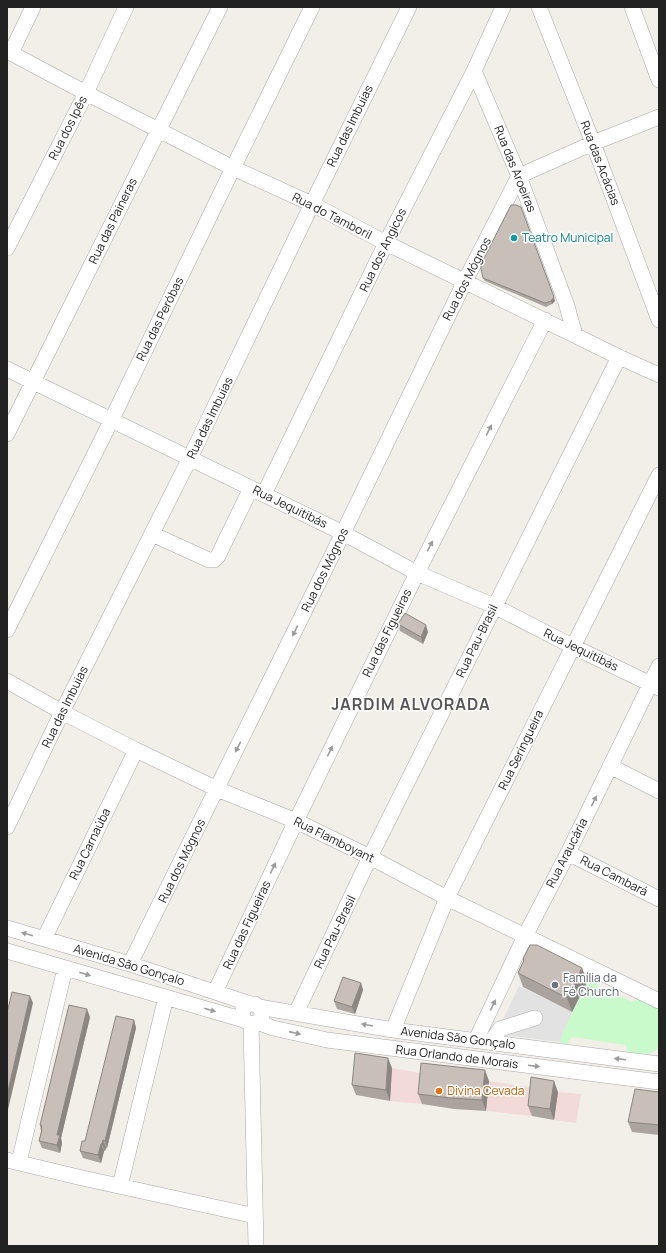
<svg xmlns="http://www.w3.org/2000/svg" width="666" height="1253" font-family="Manrope,sans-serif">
  <rect width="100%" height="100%" fill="#f2efe9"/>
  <!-- commercial -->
  <path fill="#f2dad9" d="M392,1068L425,1074L422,1104L390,1101Z
    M489,1081L535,1088L532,1116L486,1111Z
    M558,1092L581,1094L576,1123L554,1120Z"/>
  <!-- park -->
  <path fill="#c8facc" d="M590,977L598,981V987L633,1002L638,997L659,1008V1046L656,1050L649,1054L627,1052L626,1045L572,1037L567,1044L559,1042L572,1012Z"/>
  <!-- parking -->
  <path fill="#e2e2e2" d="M519,986L572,1012L559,1042L505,1035L500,1026Z"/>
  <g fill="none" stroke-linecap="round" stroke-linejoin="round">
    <!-- minor casing -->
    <g stroke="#a9a9a9" stroke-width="16">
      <path id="minor" d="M539,7L593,143L659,320
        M632,7L659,80
        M7,51L86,93L233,168L312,204L386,243L619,357L659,375
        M11,53L33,7
        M474,71L519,176L567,306L575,335
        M7,248L86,93L126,7
        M7,369L343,533L417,573L494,606L572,646L659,688
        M7,434L220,7
        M264,494L386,243L474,71L503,7
        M152,534L209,560H214L218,556L251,488
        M7,630L112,419L233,168L312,7
        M7,681L62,712L136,750L217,789L296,821L370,857L447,898L659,1001
        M610,766L659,791
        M7,827L62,712L190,458L312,204L409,7
        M568,853L659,899
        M7,928L130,964L251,1004
        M44,939L136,750
        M7,951L244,1020C250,1025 254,1025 260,1020C264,1013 262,1009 255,1004C245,1003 240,1010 244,1020
        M130,964L343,533L465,281L519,176L593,143L659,117
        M215,992L296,821L417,573L545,320
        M259,1007L393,1030L659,1064
        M296,1013L370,857L619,357
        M257,1022L273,1028L327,1040L659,1082
        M251,1024L256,1246
        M393,1030L447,898L659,475
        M476,1040L525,936L568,853L659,666
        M491,1042L500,1029L535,1018
        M7,1160L78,1177L255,1216
        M19,1162L65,968
        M120,1186L166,997"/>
    </g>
    <!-- minor -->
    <use href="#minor" stroke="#fff" stroke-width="15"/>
  </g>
  <!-- wall -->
  <path fill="#aba49e" d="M483,278L555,301L552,304L546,307L485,281Z
    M398,624L428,632L423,644L400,631Z
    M523,959L582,968L587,982L572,1012L523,987L518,973L523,962Z
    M361,983L363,990L355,1014L337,1009L334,1001Z
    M90,1017L61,1138L62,1143L60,1153L42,1148L39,1141L41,1132L40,1125Z
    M134,1020L136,1028L107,1148H106L105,1151H104L101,1163L83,1158L80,1151L85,1141Z
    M392,1068L390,1101L356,1095L352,1085Z
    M489,1081L486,1111L454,1109L422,1104L418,1094Z
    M558,1092L554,1120L532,1116L528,1106Z
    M659,1092V1135L632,1132L628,1122Z"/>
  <!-- shaded-wall -->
  <path fill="#8b8681" d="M554,297L555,301L552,304L551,301Z
    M426,625L428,632L423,644L421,637Z
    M582,968L587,982L572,1012L567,998Z
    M361,983L363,990L355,1014L352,1007Z
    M30,996L33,1003L7,1114V1095Z
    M87,1009L90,1017L61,1138L62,1143L60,1153L57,1145V1135Z
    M134,1020L136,1028L107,1148L105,1141Z
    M388,1058L392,1068L390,1101L386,1090Z
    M485,1070L489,1081L486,1111L482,1100Z
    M554,1081L558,1092L554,1120L550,1109Z
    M103,1140L106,1148L105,1151L102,1144Z
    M101,1144L104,1151L101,1163L98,1155Z"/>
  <!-- building -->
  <path fill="#c7bfb8" stroke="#8b8681" d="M511,205H516L521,207L554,297L551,301L545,303L483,278L481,269V264Z
    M405,613L426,625L421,637L398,624Z
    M530,945H537L582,968L567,998L518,973L524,960L523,959Z
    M343,977L361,983L352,1007L334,1001Z
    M12,992L30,996L7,1095V1013Z
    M69,1005L87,1009L57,1135H60L57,1145L39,1141L42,1130L41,1129L42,1126L40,1125Z
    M116,1016L134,1020L105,1141L103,1140L102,1144H101L98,1155L80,1151L82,1141H85Z
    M355,1053L388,1058L386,1090L352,1085Z
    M421,1063L485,1070L482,1100L450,1098L418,1094Z
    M531,1077L554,1081L550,1109L528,1106Z
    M635,1089L659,1092V1125L628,1122Z"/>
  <!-- one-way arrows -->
  <defs><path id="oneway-solid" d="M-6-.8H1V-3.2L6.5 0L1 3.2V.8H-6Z"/></defs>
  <g fill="#9c9c9c">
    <use href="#oneway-solid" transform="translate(489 430) rotate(-63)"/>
    <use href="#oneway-solid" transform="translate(430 546) rotate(-63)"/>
    <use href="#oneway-solid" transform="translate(295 631) rotate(116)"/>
    <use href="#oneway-solid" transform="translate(238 747) rotate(116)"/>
    <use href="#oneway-solid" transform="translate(330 751) rotate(-64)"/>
    <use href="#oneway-solid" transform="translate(594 801) rotate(-64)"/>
    <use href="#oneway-solid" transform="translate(273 868) rotate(-65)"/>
    <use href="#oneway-solid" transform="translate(27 934) rotate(-164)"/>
    <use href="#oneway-solid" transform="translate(85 974) rotate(17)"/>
    <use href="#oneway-solid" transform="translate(493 1005) rotate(-65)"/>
    <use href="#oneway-solid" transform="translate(210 1010) rotate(16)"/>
    <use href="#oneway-solid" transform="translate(367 1025) rotate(-170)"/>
    <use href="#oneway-solid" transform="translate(295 1033) rotate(13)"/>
    <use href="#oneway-solid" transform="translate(620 1059) rotate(-173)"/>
    <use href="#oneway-solid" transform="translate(534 1066) rotate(7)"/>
  </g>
  <!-- markers -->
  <circle fill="#0f9aa8" stroke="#fff" stroke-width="1.5" cx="514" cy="238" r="4"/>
  <circle fill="#6b7280" stroke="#fff" stroke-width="1.5" cx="555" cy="985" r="4"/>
  <circle fill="#e8710a" stroke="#fff" stroke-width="1.5" cx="439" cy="1091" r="4"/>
  <g text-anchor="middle" stroke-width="3" stroke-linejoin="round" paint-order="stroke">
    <!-- street labels -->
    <g font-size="12" fill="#222" stroke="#fff">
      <text transform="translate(350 126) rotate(-64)" y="4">Rua das Imbuias</text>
      <text transform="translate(68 128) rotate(-63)" y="4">Rua dos Ipês</text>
      <text transform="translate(600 163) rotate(69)" y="4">Rua das Acácias</text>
      <text transform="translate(515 169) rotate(68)" y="4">Rua das Aroeiras</text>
      <text transform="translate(332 216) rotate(27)" y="4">Rua do Tamboril</text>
      <text transform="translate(113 221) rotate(-64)" y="4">Rua das Paineras</text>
      <text transform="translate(383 250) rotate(-64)" y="4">Rua dos Angicos</text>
      <text transform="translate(467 279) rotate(-63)" y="4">Rua dos Mógnos</text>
      <text transform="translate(160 319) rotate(-64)" y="4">Rua das Peróbas</text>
      <text transform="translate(210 418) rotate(-64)" y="4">Rua das Imbuias</text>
      <text transform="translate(290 507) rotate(26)" y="4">Rua Jequitibás</text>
      <text transform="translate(325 570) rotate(-64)" y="4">Rua dos Mógnos</text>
      <text transform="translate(387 633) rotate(-64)" y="4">Rua das Figueiras</text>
      <text transform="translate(477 641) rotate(-64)" y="4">Rua Pau-Brasil</text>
      <text transform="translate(581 650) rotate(26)" y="4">Rua Jequitibás</text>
      <text transform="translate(65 707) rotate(-64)" y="4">Rua das Imbuias</text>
      <text transform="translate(521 750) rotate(-64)" y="4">Rua Seringueira</text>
      <text transform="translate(334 840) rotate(26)" y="4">Rua Flamboyant</text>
      <text transform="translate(90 844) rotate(-64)" y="4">Rua Carnaúba</text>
      <text transform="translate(567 853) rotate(-63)" y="4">Rua Araucária</text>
      <text transform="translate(182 861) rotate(-64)" y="4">Rua dos Mógnos</text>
      <text transform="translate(614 876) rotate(27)" y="4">Rua Cambará</text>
      <text transform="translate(247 925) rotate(-65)" y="4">Rua das Figueiras</text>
      <text transform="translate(335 932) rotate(-64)" y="4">Rua Pau-Brasil</text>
      <text transform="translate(129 965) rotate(17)" y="4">Avenida São Gonçalo</text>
      <text transform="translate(458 1038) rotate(7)" y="4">Avenida São Gonçalo</text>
      <text transform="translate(457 1057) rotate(7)" y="4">Rua Orlando de Morais</text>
    </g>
    <!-- culture labels -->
    <g font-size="12" fill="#0d838f" stroke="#fff" text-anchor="start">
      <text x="522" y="242">Teatro Municipal</text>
    </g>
    <!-- worship labels -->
    <g font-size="12" fill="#5b616d" stroke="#fff" text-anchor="start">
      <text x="563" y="982">Família da<tspan x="563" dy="14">Fé Church</tspan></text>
    </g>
    <!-- food labels -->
    <g font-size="12" fill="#c56008" stroke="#fff" text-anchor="start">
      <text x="447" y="1095">Divina Cevada</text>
    </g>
    <!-- district labels -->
    <g font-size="16" font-weight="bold" letter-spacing="1" fill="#555" stroke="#fff">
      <text x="411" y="710">JARDIM ALVORADA</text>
    </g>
  </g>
  <!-- border -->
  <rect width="666" height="1253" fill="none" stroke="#222222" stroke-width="16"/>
</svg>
